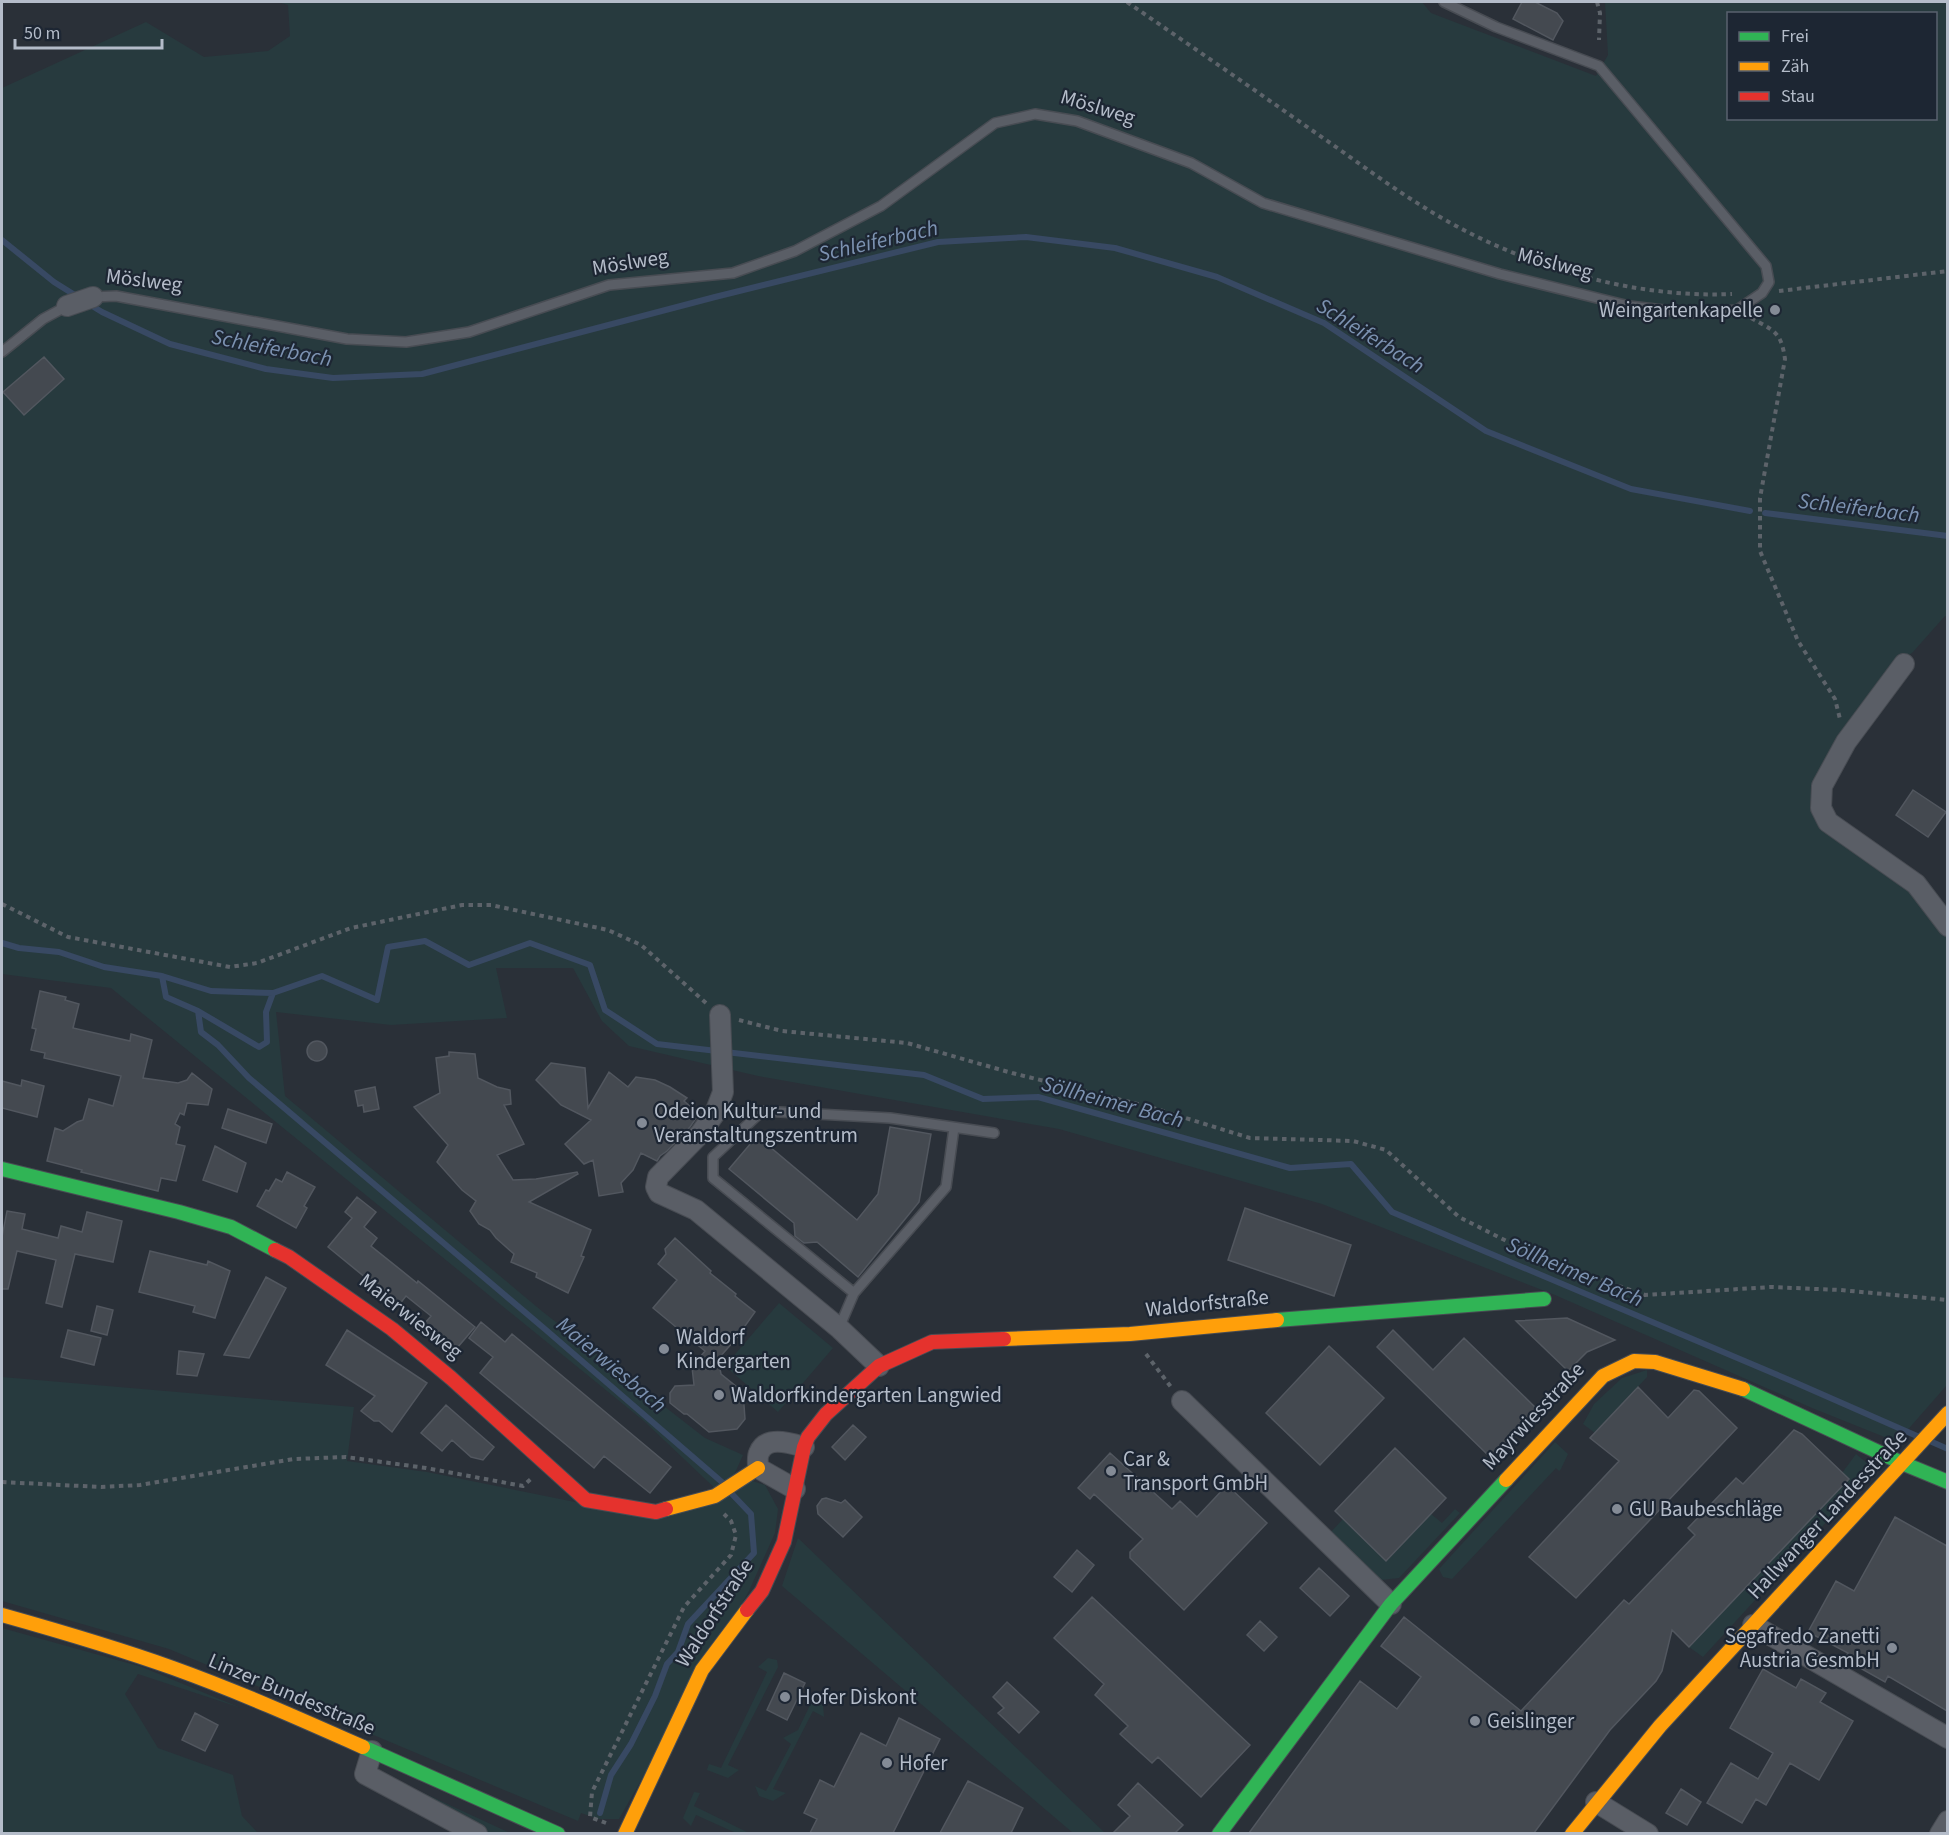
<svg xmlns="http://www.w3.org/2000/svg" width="1949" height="1835" font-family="'Source Sans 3',sans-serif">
  <rect width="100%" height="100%" fill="#2a3038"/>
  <!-- green -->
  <path fill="#273a3e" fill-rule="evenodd" d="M278,2H1422L1431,13L1596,76L1608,55L1605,2H1947V617L1945,616L1913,652L1895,666L1816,809L1894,873L1947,935V1385L1897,1442L1812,1408L1555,1295L1322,1204L1059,1129L758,1076L629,1046L602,1021L573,968H496L507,1018L391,1025L276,1012L285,1096L543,1312L705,1438L743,1455L734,1475L765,1485L778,1509L775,1533L749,1591L619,1819H599L581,1813L578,1821L169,1649L2,1601V1377L354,1407L347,1461L427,1472L654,1518L722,1495L644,1421L111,988L2,974V88L146,22L204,57L268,51L290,36L288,5ZM1728,14H1936V118H1728Z
    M779,1303L833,1348L778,1412L725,1366Z
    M1647,1370V1377L1595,1433L1583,1424L1594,1404L1622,1378Z
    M1555,1442L1568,1454L1561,1469L1559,1471L1556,1468L1452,1579L1443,1577L1439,1569Z
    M1856,1454L1872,1467L1871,1473L1703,1657L1689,1647L1842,1473Z
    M1455,1509L1460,1513L1399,1578L1381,1580L1330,1533L1343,1519L1386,1560L1431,1514L1442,1523Z
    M798,1538L1105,1833H1073L782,1586Z
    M2,1628L142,1667L241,1708L138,1674L125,1694L158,1748L233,1775L242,1816L258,1833H2Z
    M768,1658L777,1660L778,1667L728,1765L739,1770L728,1778L707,1770L709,1764L721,1768L767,1672L758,1667Z
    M813,1699L823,1705L824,1717L813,1711L773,1789L786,1793L773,1801L759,1796L755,1786L766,1791L791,1744L783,1738L798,1730Z
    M388,1788L417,1790L510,1833H449L450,1831Z
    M694,1792L700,1793L694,1806L749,1833H736L696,1815L691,1826L683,1818Z"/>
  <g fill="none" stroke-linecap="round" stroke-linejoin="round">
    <!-- stream -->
    <path stroke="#384963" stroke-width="6" d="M2,240L54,282L78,297
      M89,304L102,312L170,344L266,369L333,378L422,374L715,297L938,242L1026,237L1115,248L1217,277L1324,323L1486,431L1631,489L1750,511
      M1765,513L1948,536
      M2,943L19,948L59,952L104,967L162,976L211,991L273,993L322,976L377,1000L388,947L425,941L469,965L530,943L590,965L605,1010L657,1044L924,1075L983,1099L1038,1097L1290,1168L1351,1164L1392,1212L1794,1382L1917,1436
      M162,976L166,997L198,1011L259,1047L267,1042L266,1012L273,993
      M198,1011L201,1032L218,1045L249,1078L546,1330L723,1483
      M1932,1442L1948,1449
      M600,1813L611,1775L631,1744L655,1696L667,1664L678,1652L688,1624L754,1553L751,1514L731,1493"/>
  </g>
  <!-- building -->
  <path fill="#444950" stroke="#52575f" stroke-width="1.5" d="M1522,2H1535L1557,13L1563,21L1553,40L1513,19Z
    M44,357L64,379L24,415L3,392Z
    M1913,790L1946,812L1928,837L1896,815Z
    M40,991L66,997L65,1000L79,1004L73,1028L130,1041L131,1034L152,1040L143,1078L178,1083L187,1080L192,1073L212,1089L208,1105L187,1103L184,1115L180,1113L175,1124L180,1127L176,1144L185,1146L176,1181L161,1178L158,1191L81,1172L82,1170L47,1161L55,1128L63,1131L77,1122L83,1120L89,1099L113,1106L121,1076L44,1058L45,1053L31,1050L36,1029L32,1028Z
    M307 1051a10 10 0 1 1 20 0a10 10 0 1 1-20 0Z
    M449,1052L475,1054L478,1078L497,1087L510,1090L511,1104L504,1105L524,1144L497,1155L513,1180L536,1179L577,1172L578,1174L529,1202L591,1230L581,1256L584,1257L568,1293L536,1277L537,1273L511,1262L514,1254L496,1238L490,1230L479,1224L470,1211L476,1201L462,1190L437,1162L448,1145L414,1107L440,1093L436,1058L449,1056Z
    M551,1063L585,1068L588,1108L609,1072L628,1087L636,1077L655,1080L670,1087L687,1098L684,1101L699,1114L690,1127L667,1151L660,1156L657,1161L641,1153L633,1170L621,1183L623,1192L599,1196L593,1160L584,1164L565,1144L591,1120L561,1105L536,1080Z
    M22,1080L44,1086L37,1117L2,1108V1081L21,1086Z
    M375,1087L379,1109L364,1112L363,1105L358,1106L355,1091Z
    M228,1109L272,1124L266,1143L222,1128Z
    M890,1127L931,1134L919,1202L858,1277L817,1242L804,1243L795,1236L794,1223L729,1169L757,1136L857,1220L878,1194Z
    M215,1146L246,1163L237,1192L203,1180Z
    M287,1172L315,1187L304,1206L307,1208L296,1228L257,1206L266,1190L269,1191L276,1179L282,1182Z
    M357,1197L376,1212L364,1227L377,1238L371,1246L417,1283L418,1281L475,1327L451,1355L420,1329L431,1316L406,1296L399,1305L328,1247L352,1218L345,1212Z
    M1245,1208L1351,1245L1334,1296L1228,1260Z
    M7,1211L25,1214L22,1229L58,1238L61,1226L82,1232L87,1212L122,1221L113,1262L75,1254L62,1307L46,1303L56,1260L17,1251L8,1289H2V1237Z
    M675,1238L711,1271L710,1273L736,1294L735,1296L755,1312L735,1340L718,1359L721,1374L743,1392L745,1419L737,1429L709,1432L687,1414H684L670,1403V1393L675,1386L694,1385L692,1367L705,1351L653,1308L677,1280L658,1264L666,1254L665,1249Z
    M150,1251L207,1265L208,1261L230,1271L215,1318L193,1312L195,1306L139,1292Z
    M266,1277L286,1288L249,1358L224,1355Z
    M97,1306L113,1310L107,1335L91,1331Z
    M1567,1318L1615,1340L1587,1352L1568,1371L1516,1321Z
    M481,1322L505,1342L512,1334L671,1467L650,1493L604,1456L594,1468L480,1373L493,1357L469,1338Z
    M68,1330L101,1338L94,1365L61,1357Z
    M347,1330L427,1383L392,1432L379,1421H374L361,1411L375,1396L326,1365Z
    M1393,1330L1433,1370L1464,1338L1538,1410L1491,1458L1377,1347Z
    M1329,1346L1384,1398L1320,1465L1266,1413Z
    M179,1351L204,1354L197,1376L177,1374Z
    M1638,1387L1668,1418L1694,1390L1699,1391L1737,1428L1576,1598L1529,1557L1619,1461L1590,1438Z
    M446,1405L494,1447L483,1460L471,1457L452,1440L442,1451L421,1433Z
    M853,1425L866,1437L845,1460L832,1447Z
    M1794,1430L1802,1434L1849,1479L1689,1647L1672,1630L1662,1671L1656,1681L1610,1730L1534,1833H1249L1360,1681L1397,1709L1421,1677L1381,1646L1404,1617L1521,1711L1624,1600L1629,1604L1695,1535L1688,1528L1736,1478L1743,1484Z
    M1395,1448L1446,1498L1386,1561L1335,1511Z
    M1110,1453L1172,1509L1180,1501L1197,1517L1227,1485L1267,1523L1184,1610L1130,1558V1552L1143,1539L1094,1494L1090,1499L1078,1488Z
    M826,1498L841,1503L845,1500L862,1517L843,1537L818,1514L817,1506L822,1499Z
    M1895,1517L1947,1546V1711L1888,1676L1885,1682L1844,1659L1848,1653L1808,1632L1836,1581L1854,1591Z
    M1077,1550L1094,1565L1072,1592L1054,1577Z
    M1319,1568L1349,1596L1330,1616L1300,1588Z
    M1092,1597L1250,1745L1201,1797L1158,1757L1152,1763L1120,1734L1128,1726L1095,1695L1104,1684L1054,1638Z
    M1260,1621L1277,1637L1264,1651L1247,1635Z
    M1763,1669L1796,1688L1801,1679L1826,1693L1820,1702L1853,1721L1819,1780L1790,1763L1766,1805L1756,1799L1742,1823L1707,1803L1731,1763L1758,1779L1773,1753L1730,1728Z
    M784,1673L805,1683L787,1720L767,1710Z
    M1007,1682L1039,1712L1019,1733L998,1713L1004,1708L993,1697Z
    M195,1713L218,1725L205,1751L182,1740Z
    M899,1718L940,1739L893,1833H810L817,1819L804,1813L820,1780L834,1787L861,1733L886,1746Z
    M968,1781L1023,1808L1011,1833H940Z
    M1138,1783L1183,1825L1175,1833H1113L1130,1816L1118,1805Z
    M1681,1789L1701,1802L1687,1825L1666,1813Z"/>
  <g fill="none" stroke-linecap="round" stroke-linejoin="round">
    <!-- lane casing -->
    <g stroke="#484c53" stroke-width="12">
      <path id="lane" d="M93,297L116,296L347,339L406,342L469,332L609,285L733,273L795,251L881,206L995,123L1035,114L1077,121L1191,163L1263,203L1500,274L1629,306L1690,313L1737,310L1762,293L1769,282L1766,266L1599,66L1496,27L1444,2
        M2,352L43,319L67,306
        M854,1293L713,1178V1157L762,1111L890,1118L994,1133
        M839,1328L854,1293L946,1187L954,1128"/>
    </g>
    <!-- street casing -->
    <g stroke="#484c53" stroke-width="22">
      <path id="street" d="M67,306L93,297
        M1904,664L1846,742L1822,786L1821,808L1828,822L1916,884L1948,926
        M720,1015L723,1092L715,1113L700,1134L658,1177L656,1187L659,1193L696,1210L839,1328L879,1366
        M1182,1401L1391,1604
        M795,1489L758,1468C758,1464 757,1457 759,1453C766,1435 790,1443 804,1447
        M1753,1625L1948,1738
        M372,1751L365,1774L477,1834
        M1596,1802L1648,1834
        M1940,1834L1948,1821"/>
    </g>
    <!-- fast casing -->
    <g stroke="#484c53" stroke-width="16">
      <path id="fast" d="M2,1169L179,1212L231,1227L275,1250
        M1277,1320L1544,1299
        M1743,1389L1902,1463L1948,1482
        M363,1747L558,1834
        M1219,1834L1391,1604L1506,1480"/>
    </g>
    <!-- slow casing -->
    <g stroke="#484c53" stroke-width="16">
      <path id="slow" d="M1004,1339L1130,1334L1277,1320
        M1506,1480L1603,1376L1634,1361L1655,1362L1743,1389
        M666,1509L715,1496L758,1468
        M2,1615C59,1631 117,1648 173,1668C237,1691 300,1719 363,1747
        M625,1834L702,1670L747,1610
        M1572,1834L1660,1726L1948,1413"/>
    </g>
    <!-- jam casing -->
    <g stroke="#484c53" stroke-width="16">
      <path id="jam" d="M275,1250L289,1257L392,1329L451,1378L586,1500L656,1512L666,1509
        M747,1610L762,1591L784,1542L804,1447L808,1437L826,1414L879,1366L932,1342L1004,1339"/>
    </g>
    <!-- path -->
    <path stroke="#5d636a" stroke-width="4" stroke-dasharray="4.5 4.5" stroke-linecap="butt" d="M1127,2C1188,44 1249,86 1310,129C1347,154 1383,182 1422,206C1510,262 1627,299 1732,294
      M1597,2L1600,13L1599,40
      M1779,291L1948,271
      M1751,318C1774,331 1781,331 1785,359L1760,498V551L1798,641L1835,699L1840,719
      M2,904L68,937L230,967L257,963L351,928L462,905H491L608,930L641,945L706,1003
      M739,1020L782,1031L907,1043L1012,1073L1150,1107L1250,1138L1353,1141L1386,1150L1459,1217L1548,1262L1645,1295L1771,1287L1840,1290L1948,1300
      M1146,1354L1171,1387
      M2,1482L101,1487L140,1485L294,1459L346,1457L426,1468L523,1486L531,1479
      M606,1823L590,1817L592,1792L684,1607L731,1555L736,1535L731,1521L724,1514"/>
    <!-- lane -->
    <use href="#lane" stroke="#5a5e66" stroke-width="9"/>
    <!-- street -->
    <use href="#street" stroke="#5a5e66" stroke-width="20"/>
    <!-- fast -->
    <use href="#fast" stroke="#30b455" stroke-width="14"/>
    <!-- slow -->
    <use href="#slow" stroke="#ff9f0a" stroke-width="14"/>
    <!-- jam -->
    <use href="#jam" stroke="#e5322d" stroke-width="14"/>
  </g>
  <!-- markers -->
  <g fill="#848b96" stroke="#1d2633" stroke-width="2">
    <circle cx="1775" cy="310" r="6"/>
    <circle cx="642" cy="1123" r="6"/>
    <circle cx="664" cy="1349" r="6"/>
    <circle cx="719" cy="1395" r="6"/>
    <circle cx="1111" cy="1471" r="6"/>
    <circle cx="1617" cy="1509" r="6"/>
    <circle cx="1892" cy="1648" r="6"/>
    <circle cx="785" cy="1697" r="6"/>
    <circle cx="1475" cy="1721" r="6"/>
    <circle cx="887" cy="1763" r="6"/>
  </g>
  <g text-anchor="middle" stroke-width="4.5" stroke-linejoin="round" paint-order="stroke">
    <!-- street labels -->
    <g font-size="21" fill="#b4bcc9" stroke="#1d2633">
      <text transform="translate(1098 107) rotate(17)" y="7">Möslweg</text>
      <text transform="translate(630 262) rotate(-9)" y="7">Möslweg</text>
      <text transform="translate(1555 263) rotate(14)" y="7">Möslweg</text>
      <text transform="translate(144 280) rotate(7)" y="7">Möslweg</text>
      <text transform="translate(1207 1303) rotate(-6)" y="7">Waldorfstraße</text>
      <text transform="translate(411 1316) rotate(38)" y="7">Maierwiesweg</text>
      <text transform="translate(1533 1416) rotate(-47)" y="7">Mayrwiesstraße</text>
      <text transform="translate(1827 1514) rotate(-47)" y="7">Hallwanger Landesstraße</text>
      <text transform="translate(714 1613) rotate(-57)" y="7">Waldorfstraße</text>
      <text transform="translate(292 1694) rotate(23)" y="7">Linzer Bundesstraße</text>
    </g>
    <!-- poi labels -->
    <g font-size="21" fill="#b4bcc9" stroke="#1d2633" text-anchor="start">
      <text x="1763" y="317" text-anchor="end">Weingartenkapelle</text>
      <text x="654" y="1118">Odeion Kultur- und<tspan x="654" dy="24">Veranstaltungszentrum</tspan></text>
      <text x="676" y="1344">Waldorf<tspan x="676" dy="24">Kindergarten</tspan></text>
      <text x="731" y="1402">Waldorfkindergarten Langwied</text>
      <text x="1123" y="1466">Car &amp;<tspan x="1123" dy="24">Transport GmbH</tspan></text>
      <text x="1629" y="1516">GU Baubeschläge</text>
      <text x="1880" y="1643" text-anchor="end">Segafredo Zanetti<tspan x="1880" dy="24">Austria GesmbH</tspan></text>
      <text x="797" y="1704">Hofer Diskont</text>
      <text x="1487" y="1728">Geislinger</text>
      <text x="899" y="1770">Hofer</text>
    </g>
    <!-- water labels -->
    <g font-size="22" font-style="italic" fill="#7c92b1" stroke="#1d2633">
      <text transform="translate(878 240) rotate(-13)" y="8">Schleiferbach</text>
      <text transform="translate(1371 335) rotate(32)" y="8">Schleiferbach</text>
      <text transform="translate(272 347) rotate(11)" y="8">Schleiferbach</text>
      <text transform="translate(1859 507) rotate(7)" y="8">Schleiferbach</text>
      <text transform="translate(1113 1101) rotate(15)" y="8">Söllheimer Bach</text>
      <text transform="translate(1575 1271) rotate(23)" y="8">Söllheimer Bach</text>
      <text transform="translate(612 1364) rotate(40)" y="8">Maierwiesbach</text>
    </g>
  </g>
  <!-- border -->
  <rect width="1949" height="1835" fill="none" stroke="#b4bcc9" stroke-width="6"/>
  <!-- legend -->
  <rect x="1727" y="12" width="210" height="108" fill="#1d2633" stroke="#59626f" stroke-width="1.5"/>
  <rect x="1739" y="32" width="30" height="9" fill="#30b455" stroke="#59626f" stroke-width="1.5"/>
  <text x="1781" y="42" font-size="18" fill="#b4bcc9">Frei</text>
  <rect x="1739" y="62" width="30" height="9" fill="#ff9f0a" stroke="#59626f" stroke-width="1.5"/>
  <text x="1781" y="72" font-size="18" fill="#b4bcc9">Zäh</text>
  <rect x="1739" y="92" width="30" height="9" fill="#e5322d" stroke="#59626f" stroke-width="1.5"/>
  <text x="1781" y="102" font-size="18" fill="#b4bcc9">Stau</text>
  <!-- scale -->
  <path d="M15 39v9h147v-9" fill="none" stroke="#b4bcc9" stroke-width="3"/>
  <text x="24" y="39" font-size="18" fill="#b4bcc9" stroke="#1d2633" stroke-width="4.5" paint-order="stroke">50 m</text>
</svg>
